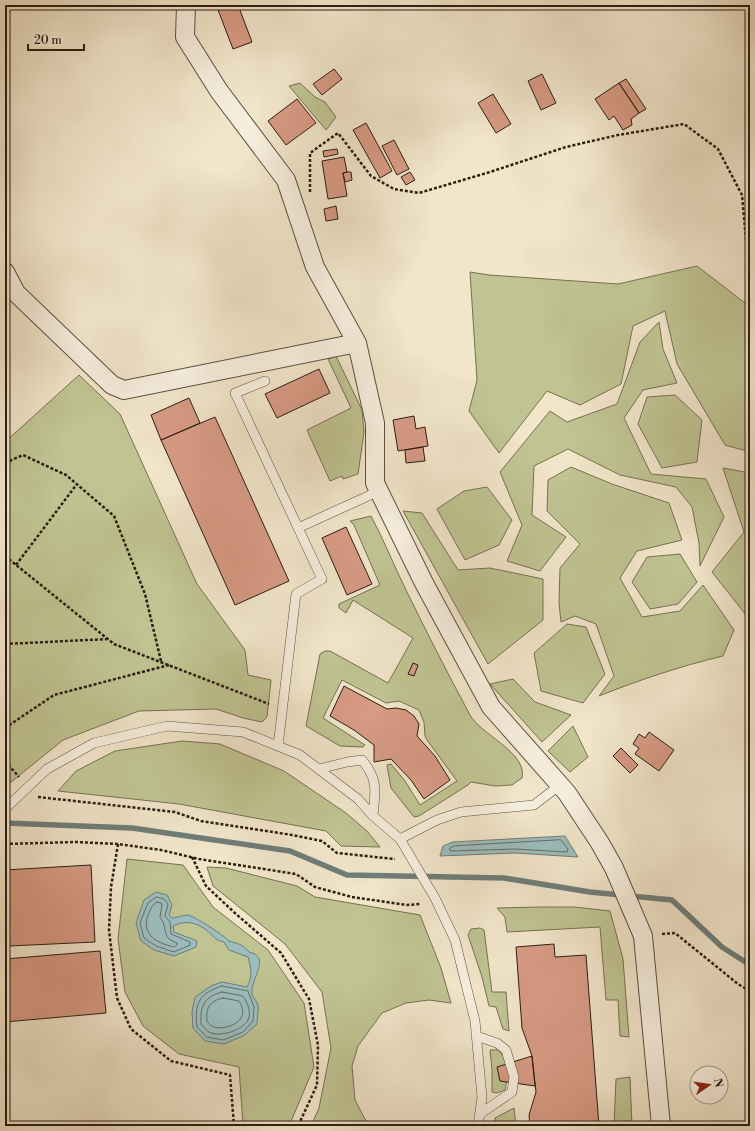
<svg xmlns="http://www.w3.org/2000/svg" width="755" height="1131" font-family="'Libre Bodoni',serif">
  <rect width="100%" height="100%" fill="#f1e5ca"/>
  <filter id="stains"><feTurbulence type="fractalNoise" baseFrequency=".005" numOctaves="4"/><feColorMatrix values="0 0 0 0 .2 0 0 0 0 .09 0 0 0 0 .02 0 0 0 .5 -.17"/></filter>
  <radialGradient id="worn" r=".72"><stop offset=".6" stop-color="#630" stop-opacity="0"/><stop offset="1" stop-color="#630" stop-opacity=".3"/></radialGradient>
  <!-- green -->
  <path fill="#c0c392" stroke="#767052" d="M300,83L315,97L325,102L336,117L326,130L289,86Z
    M697,266L750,307V452L725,445L677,364L665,311L633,326L621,384L580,405L547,391L499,453L469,411L477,380L470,272L489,275L618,284Z
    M659,322L663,349L677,383L643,390L624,418L651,474L706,479L724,517L700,566L699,543L692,507L676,487L620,475L568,449L534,466L532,515L566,537L540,571L507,561L522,525L500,472L550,411L567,422L617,404L640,342Z
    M336,356L362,410L364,432L358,474L343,479L342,476L330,481L307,430L351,408L328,359Z
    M79,375L120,414L197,584L245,650L248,675L271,680L267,717L262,722L243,718L216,709L139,711L63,740L5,787V442Z
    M675,395L702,420L697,462L662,468L638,424L647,397Z
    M571,467L612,484L669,503L682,540L637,551L620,578L642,617L680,611L703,585L734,630L723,656C681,666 639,680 599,696L614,676L596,624L575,616L561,622L559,603L560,568L580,544L547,511L548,480Z
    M723,468L750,473V620L712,572L744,532Z
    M487,487L512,520L499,545L465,560L437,509L464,491Z
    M403,511L422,513L458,570L490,568L543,579V620L488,664Z
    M371,516C384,540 394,566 406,590C427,633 448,674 470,715C480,734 528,753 522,778L512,785L495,786L471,782L468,785L419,816L414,817L391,788L387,765L391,764L405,781L420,805L457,781L427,740L425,736L424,722L419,710L399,701L386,703L342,680L323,718L365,745L363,747L340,746L306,726L320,654L325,651H330L388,683L413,638L353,600L346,613L339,608V604L380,585L354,525L350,521Z
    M680,554L697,582L678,604L650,609L632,582L647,557Z
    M567,624L586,627L605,674L583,703L541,691L534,653Z
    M513,679L535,702L571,715L542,742L490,684Z
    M573,726L588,757L570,772L548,751Z
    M182,741L220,744L284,771L346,813L367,831L380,847L341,846L326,831L179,804L58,791L76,771L115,751Z
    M127,859L183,865L213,907L268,950L304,1003L314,1067L289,1126H243L239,1067L179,1054L143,1026L125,992L118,939Z
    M207,867L226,868L297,886L315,897L420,915L441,968L451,1003L429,1000L406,1003L382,1013L358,1046L352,1066L355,1100L366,1121L374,1126H311L319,1108L331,1048L322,992L285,944L213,886Z
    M542,907H575L610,911L623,959L629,1037L620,1036L618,1000H606L600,927L507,932L505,917L497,908Z
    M480,928L484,930L492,992H506L509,1031L503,1029L496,1007L489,1006L482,977L468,935L471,929Z
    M490,1050H498C511,1063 508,1073 505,1090L497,1093L492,1092V1069Z
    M630,1077L632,1126H614L616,1079Z
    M514,1108L516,1126H494L495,1118Z"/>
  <!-- water -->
  <path fill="#9cbdbd" stroke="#6f7d79" d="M565,836L578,857L515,853L440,856L443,846L453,842Z
    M156,892L167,895L172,905L169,915L172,918C177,918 183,915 188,915C194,916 225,936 229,941C237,943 244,945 249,952C272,957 250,979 252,994C253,998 257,1001 258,1005C259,1010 257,1018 257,1024L245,1035L224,1044L205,1041L193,1028L192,1012L195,997L211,986L222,982L247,987C253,977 251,968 248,957L229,950L224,942C213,940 214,935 206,930C196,922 185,920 173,926L174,932L197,941L196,947L174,956L154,950L141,941L136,923L144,900Z"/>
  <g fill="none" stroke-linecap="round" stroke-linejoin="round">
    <!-- shore -->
    <path stroke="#646d68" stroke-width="1" d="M561,840L568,849L567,852L515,849L451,851L449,849L450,848L454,846Z
      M157,897L164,899L168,904L165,916L170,922L171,934L190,942V945L174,952L156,946L144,938L140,923L148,903Z
      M157,902L161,903L162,905L160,917C161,920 164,922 164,925C167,937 165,938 177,943V945L174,947C157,943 141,935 148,915C151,909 151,906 157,902Z
      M222,986L248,991L254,1007L253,1021L243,1032L223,1040L207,1037L197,1027C194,1004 199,993 222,986Z
      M222,992L243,996C247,1002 252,1012 248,1020C243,1030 221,1037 211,1033C207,1032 204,1027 201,1024C200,1006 204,997 222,992Z
      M223,998L239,1001C242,1006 244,1011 242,1016C239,1025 222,1030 214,1027C211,1026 209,1024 207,1021C206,1008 209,1001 223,998Z"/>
    <!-- stream -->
    <path stroke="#6f7d79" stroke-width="5.5" d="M5,823L132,828L290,851L347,875L504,878L590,892L672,900L722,947L750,965"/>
  </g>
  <!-- building -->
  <path fill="#d79a84" stroke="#2c1d12" d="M232,5H238L252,42L233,49L218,10Z
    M334,69L342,79L322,95L313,84Z
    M542,74L556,103L541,110L528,81Z
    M626,79L646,109L639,113L619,83Z
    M619,83L639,113L631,119L632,125L623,130L614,116L609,120L595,99Z
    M493,94L511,124L496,133L478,103Z
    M297,99L316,123L286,145L268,121Z
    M366,123L392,171L380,178L353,130Z
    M394,140L409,169L397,175L382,146Z
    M337,149L338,154L324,157L323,151Z
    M344,157L347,172L343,173L347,196L328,199L322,161Z
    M347,172H351L352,180L345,182L343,173Z
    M410,172L415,180L406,185L401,177Z
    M336,206L338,219L326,221L324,209Z
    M319,369L330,393L277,418L265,394Z
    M189,398L200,423L161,440L151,415Z
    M414,416L416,429L425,427L428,446L398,451L393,420Z
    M215,417L289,581L235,605L161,440Z
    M423,447L425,461L406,463L405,450Z
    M346,527L372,584L347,595L322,538Z
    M413,663L418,665L414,676L408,674Z
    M344,686L387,709L396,708L406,710L414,716L419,724L417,736L435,756L450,780L424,799L411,780L391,759L374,762V745L354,730L330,716Z
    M649,732L674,750L659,771L635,754L639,748L633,744L639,734L645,738Z
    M621,748L638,765L630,773L613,756Z
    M91,865L95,942L9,946L5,870Z
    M554,944L555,957L586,955L599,1126H530L529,1115L536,1092L532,1056L522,1028L516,947Z
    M100,951L106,1013L5,1022V959Z
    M532,1056L535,1086L500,1081L497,1067Z"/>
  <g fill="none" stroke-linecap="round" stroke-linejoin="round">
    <!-- lane casing -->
    <g stroke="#5d4f40" stroke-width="10">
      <path id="lane" d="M265,381L235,393L322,579L296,594L278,746
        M298,528L379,491
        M319,769L347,762L362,760C379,780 375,792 373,816
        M5,809L47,769L94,743L167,726L243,732L300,755L358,799L373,816L400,839L435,898L455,940L475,1021L482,1097L478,1126
        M400,839L437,820L461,812L534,805L560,785
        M476,1036L497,1043L506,1050L514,1077L512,1092L480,1114"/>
    </g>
    <!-- street casing -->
    <g stroke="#5d4f40" stroke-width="20">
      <path id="street" d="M186,5L185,37L219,91L286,180L315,267L357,343L375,423V483L424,583L491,707L567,793L600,843L614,868L643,936L661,1126
        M5,272L16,293L112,385L124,390L357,343"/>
    </g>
    <!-- path -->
    <path stroke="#2c1d12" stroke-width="2.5" stroke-dasharray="3 2" stroke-linecap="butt" d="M310,192V153L338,133L371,176L394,189L419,193L490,172L566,147L618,135L684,124L718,149L742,195L747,251L750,259
      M5,463L23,455L66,475L114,516L145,594L161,661
      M5,556L114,644L269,704
      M16,565L77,484
      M5,644L108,639
      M5,728L54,695L169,665
      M5,761L19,777
      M38,797L175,812L201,821L292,835L322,841L337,853L395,859
      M5,844L76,842L118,844L161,850L199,859L296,874L315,887L352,897L407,905L421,904
      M118,844L111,887L109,930L117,998L131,1029L171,1061L230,1075L234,1126
      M192,857L206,886L236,914L281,953L309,999L318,1045L317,1085L298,1126
      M662,934L675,933L738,984L750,991"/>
    <!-- lane -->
    <use href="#lane" stroke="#f6eedd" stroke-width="9"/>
    <!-- street -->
    <use href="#street" stroke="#f6eedd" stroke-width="18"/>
  </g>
  <!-- margin -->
  <rect width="755" height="1131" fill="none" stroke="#f1e5ca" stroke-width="20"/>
  <rect x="6" y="6" width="743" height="1119" fill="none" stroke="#2c1d12" stroke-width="2"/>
  <rect x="10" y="10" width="735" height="1111" fill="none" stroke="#2c1d12"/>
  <!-- north arrow -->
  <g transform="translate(709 1085) rotate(77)"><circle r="19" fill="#f6eedd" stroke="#a59a8c"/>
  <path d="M0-3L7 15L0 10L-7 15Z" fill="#8f2418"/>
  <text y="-6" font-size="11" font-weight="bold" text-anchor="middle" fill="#2c1d12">N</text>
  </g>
  <!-- scale -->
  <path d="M28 44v6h56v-6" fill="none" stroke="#2c1d12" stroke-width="2"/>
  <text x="34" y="44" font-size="12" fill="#2c1d12" stroke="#f6eedd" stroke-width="3" paint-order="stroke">20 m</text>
  <rect width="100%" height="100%" filter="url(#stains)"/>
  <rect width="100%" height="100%" fill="url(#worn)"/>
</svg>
